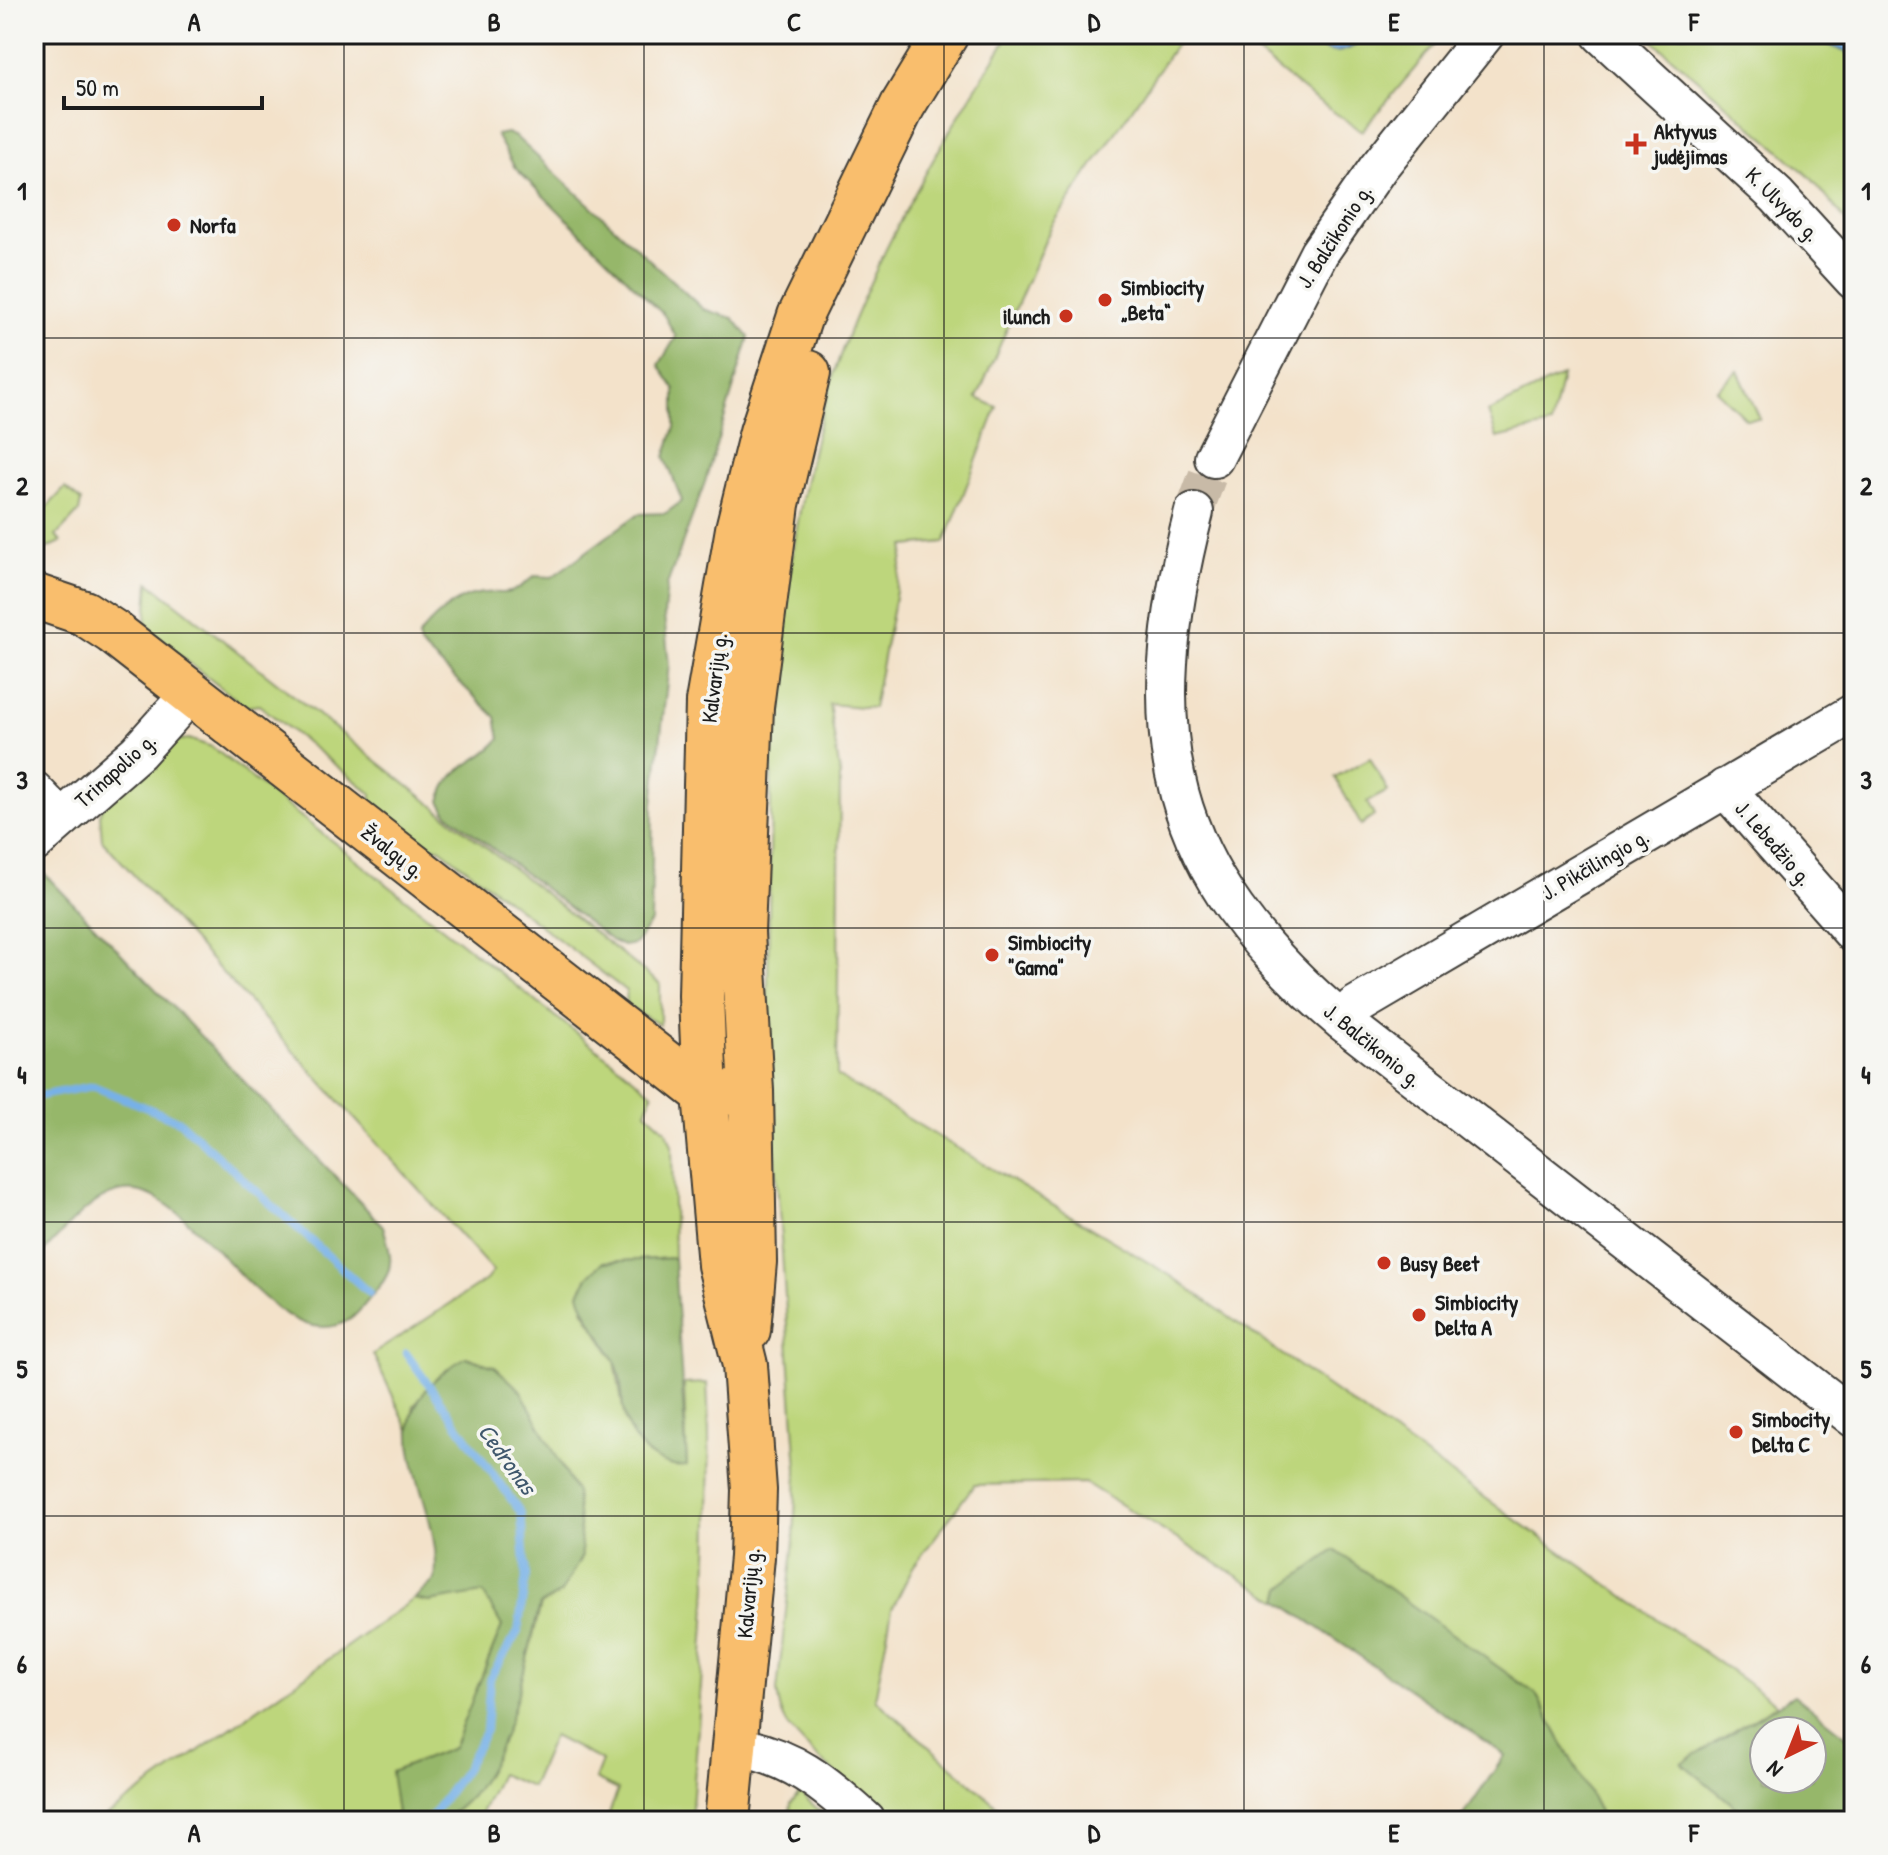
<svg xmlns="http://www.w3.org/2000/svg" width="1888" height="1855" font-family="'Patrick Hand',sans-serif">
  <rect width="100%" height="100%" fill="#f6f6f2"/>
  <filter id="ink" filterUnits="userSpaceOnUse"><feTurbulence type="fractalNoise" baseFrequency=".0125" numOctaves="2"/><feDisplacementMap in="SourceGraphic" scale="16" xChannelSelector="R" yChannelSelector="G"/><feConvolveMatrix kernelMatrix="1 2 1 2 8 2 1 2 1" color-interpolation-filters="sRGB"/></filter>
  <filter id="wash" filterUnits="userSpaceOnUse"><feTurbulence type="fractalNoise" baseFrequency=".006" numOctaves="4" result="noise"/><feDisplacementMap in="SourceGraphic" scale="32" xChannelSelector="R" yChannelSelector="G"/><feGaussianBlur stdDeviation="1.8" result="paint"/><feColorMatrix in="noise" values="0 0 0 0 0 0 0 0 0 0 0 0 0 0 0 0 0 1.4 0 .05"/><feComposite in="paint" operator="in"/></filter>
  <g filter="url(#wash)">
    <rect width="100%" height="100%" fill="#f3e2ca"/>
    <!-- green -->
    <path fill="#bdd67b" stroke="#6c794c" stroke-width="2" d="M1010,34H1183L1051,227L977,398L997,407L945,542L905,546L873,708L829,704L840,774L837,1076L1171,1276L1777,1704L1683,1763L1753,1821H1604L1536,1694L1282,1588L1279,1601L1085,1483L974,1485L913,1567L892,1609L875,1699L1014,1821H894C860,1791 817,1762 789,1727C781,1716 779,1704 777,1691L794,1540L797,1469L767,1037L772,733C784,599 801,447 853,322C895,221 950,126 1010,34Z
      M1234,34H1444L1362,131L1313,98Z
      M1645,34H1854V231L1811,178Z
      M1738,371L1760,419H1746L1716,390Z
      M1562,376L1551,425L1497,438L1488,412Z
      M65,488L81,501L79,512L56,536L61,542L34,554V521Z
      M149,582L660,984V1025L627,1006L626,991L438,847L424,848L371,806L372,794L259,705L246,707L152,634L146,624Z
      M189,739L212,747L653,1093L646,1112L666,1130L672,1145L674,1258L603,1262L583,1309L615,1361L625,1420L631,1433L649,1455L687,1466L684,1384L707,1383C715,1529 702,1675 691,1821H606L618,1790L595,1779L602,1761L553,1736L531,1787L500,1774L477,1821H443C506,1764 520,1684 541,1605L561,1593L521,1391L494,1367L466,1357L414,1405L409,1430L373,1354L486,1280L493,1271L102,840L100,815L104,802L173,741Z
      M1370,758L1388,791L1367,802L1374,816L1361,825L1335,777Z
      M483,1592L502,1626L453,1748L392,1772L397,1813L387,1821H99L414,1599L429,1602Z
      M800,1793L831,1821H789L791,1803Z"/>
    <!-- forest -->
    <path fill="#96b76b" stroke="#596a44" stroke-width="2" fill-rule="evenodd" d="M507,133L516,137L703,309L733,318L749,337L705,482L667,585L664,615L669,665L653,804L651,922L635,944L623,946L612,941L447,813L440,801C452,761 478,766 500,739L496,717L420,645L418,637C430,621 451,601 472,595C505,586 502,605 534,576L552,577L638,514L666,513L682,501L665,457L675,427V389L659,365L676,337L664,315L515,168L496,135Z
      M42,871L383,1226C390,1250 397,1268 378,1288C370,1297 360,1313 349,1320C277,1363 204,1201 136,1191C96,1185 60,1237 34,1262V878Z
      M674,1258L687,1466C659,1470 632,1445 625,1418C620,1400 624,1381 616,1364C606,1339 586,1320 579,1293L588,1277L603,1262Z
      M466,1357L495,1367L521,1391L576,1492L582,1556L561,1593L540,1605C524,1667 512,1744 471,1796C463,1805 452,1813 443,1821H387L397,1813L391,1772L453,1748L502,1626L483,1593L429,1602L414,1599L435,1580C446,1492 354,1421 466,1357Z
      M1335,1550L1536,1694L1604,1821H1460L1505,1755L1279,1601L1282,1588Z
      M1794,1695L1854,1742V1821H1753L1682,1763ZM1812,1731V1779H1764V1731Z"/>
    <!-- water -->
    <path fill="#77b1e7" stroke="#4a6682" stroke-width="2" d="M1321,34H1370C1357,46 1338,58 1321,48Z
      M1804,34H1854V54H1850Z"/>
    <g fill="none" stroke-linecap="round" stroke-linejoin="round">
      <!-- stream -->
      <path stroke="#77b1e7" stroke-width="8" d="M34,1097L93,1086L179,1121L369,1293
        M406,1353L521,1513L526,1576L518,1632L490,1678L486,1730L465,1769L428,1821"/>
    </g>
  </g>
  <g filter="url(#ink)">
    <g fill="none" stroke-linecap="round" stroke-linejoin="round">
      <!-- minor-tunnel -->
      <path stroke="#c8baa7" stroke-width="38" stroke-dasharray="38 19" stroke-linecap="butt" d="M1194,512L1214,458"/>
      <!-- minor casing -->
      <g stroke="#3c3a36" stroke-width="42">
        <path id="minor" d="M1601,34L1777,196L1854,280
          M1214,458L1319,253L1378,168L1485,34
          M1194,512C1137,735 1163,870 1342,1021L1854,1418
          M1725,788L1854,934
          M34,791L61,819
          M34,843L138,752L191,693
          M1342,1021L1354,1007L1854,713
          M735,1746C794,1757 822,1782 866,1821"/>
      </g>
      <!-- major casing -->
      <g stroke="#3c3a36" stroke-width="48">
        <path id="major" d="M34,596L84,613L113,632L705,1094L724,1093
          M748,1330L754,1262L751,1091L742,933L751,707L777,504L808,373
          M727,1821L752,1557L754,1490L745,1365L720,1265L705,1094L701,996L708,702L738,529L762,432L800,316L903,105L946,34"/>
      </g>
      <!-- minor -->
      <use href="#minor" stroke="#fff" stroke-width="38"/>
      <!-- major -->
      <use href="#major" stroke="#f9be6d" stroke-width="44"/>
    </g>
  </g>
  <!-- grid -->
  <path fill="none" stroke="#1c1c1c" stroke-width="2" stroke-opacity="0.55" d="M344,34V1821M644,34V1821M944,34V1821M1244,34V1821M1544,34V1821M34,338H1854M34,633H1854M34,928H1854M34,1222H1854M34,1516H1854"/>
  <!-- markers -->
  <g fill="#c8321e" stroke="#f6f6f2" stroke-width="3">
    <path d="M1632 132h8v8h8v8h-8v8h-8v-8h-8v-8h8z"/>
    <circle cx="174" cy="225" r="8"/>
    <circle cx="1105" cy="300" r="8"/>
    <circle cx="1066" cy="316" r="8"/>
    <circle cx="992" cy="955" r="8"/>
    <circle cx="1384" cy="1263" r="8"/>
    <circle cx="1419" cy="1315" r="8"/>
    <circle cx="1736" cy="1432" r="8"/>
  </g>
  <g text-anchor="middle" stroke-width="7" stroke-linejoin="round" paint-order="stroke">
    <!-- poi labels -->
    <g font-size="22" font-weight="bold" fill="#1c1c1c" stroke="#f6f6f2" text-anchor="start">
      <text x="1654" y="139">Aktyvus<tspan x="1654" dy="25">judėjimas</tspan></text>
      <text x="190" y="233">Norfa</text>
      <text x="1121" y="295">Simbiocity<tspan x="1121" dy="25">„Beta“</tspan></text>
      <text x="1050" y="324" text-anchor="end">ilunch</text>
      <text x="1008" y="950">Simbiocity<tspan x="1008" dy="25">"Gama"</tspan></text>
      <text x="1400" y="1271">Busy Beet</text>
      <text x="1435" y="1310">Simbiocity<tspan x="1435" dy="25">Delta A</tspan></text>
      <text x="1752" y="1427">Simbocity<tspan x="1752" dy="25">Delta C</tspan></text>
    </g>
    <!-- street labels -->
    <g font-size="22" fill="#1c1c1c" stroke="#f6f6f2">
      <text transform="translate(1783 204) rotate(45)" y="8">K. Ulvydo g.</text>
      <text transform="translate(1334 236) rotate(-57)" y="8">J. Balčikonio g.</text>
      <text transform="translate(714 678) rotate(-83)" y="8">Kalvarijų g.</text>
      <text transform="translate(115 770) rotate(-42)" y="8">Trinapolio g.</text>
      <text transform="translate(1774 843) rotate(49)" y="8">J. Lebedžio g.</text>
      <text transform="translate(393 851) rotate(38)" y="8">Žvalgų g.</text>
      <text transform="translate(1595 864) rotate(-30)" y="8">J. Pikčilingio g.</text>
      <text transform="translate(1373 1045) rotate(39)" y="8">J. Balčikonio g.</text>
      <text transform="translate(748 1593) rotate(-85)" y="8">Kalvarijų g.</text>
    </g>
    <!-- water labels -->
    <g font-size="24" font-style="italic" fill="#40586d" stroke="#f6f6f2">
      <text transform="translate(507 1459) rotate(54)" y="8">Cedronas</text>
    </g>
  </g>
  <!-- margin -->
  <rect width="1888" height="1855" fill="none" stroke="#f6f6f2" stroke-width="88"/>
  <!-- north arrow -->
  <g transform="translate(1788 1755) rotate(223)"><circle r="38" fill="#f6f6f2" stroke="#9f9f9c" stroke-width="2"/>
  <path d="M0-6L14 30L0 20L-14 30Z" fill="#c8321e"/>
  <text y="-12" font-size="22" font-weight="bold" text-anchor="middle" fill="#1c1c1c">N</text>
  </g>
  <!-- scale -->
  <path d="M64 96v12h198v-12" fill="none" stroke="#1c1c1c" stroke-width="4"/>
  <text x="76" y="96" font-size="24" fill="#1c1c1c" stroke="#f6f6f2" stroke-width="6" paint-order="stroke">50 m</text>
  <rect x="44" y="44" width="1800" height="1767" fill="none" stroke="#1c1c1c" stroke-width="3"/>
  <g font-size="26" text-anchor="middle" font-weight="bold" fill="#1c1c1c">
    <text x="194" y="31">A</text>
    <text x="494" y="31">B</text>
    <text x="794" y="31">C</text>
    <text x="1094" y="31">D</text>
    <text x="1394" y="31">E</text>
    <text x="1694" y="31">F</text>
    <text x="22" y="200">1</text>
    <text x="1866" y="200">1</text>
    <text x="22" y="495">2</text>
    <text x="1866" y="495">2</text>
    <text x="22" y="789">3</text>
    <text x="1866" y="789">3</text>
    <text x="22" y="1084">4</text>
    <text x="1866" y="1084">4</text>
    <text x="22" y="1378">5</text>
    <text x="1866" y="1378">5</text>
    <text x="22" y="1673">6</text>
    <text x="1866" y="1673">6</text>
    <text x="194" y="1842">A</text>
    <text x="494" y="1842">B</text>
    <text x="794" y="1842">C</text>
    <text x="1094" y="1842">D</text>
    <text x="1394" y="1842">E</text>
    <text x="1694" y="1842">F</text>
  </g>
</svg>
